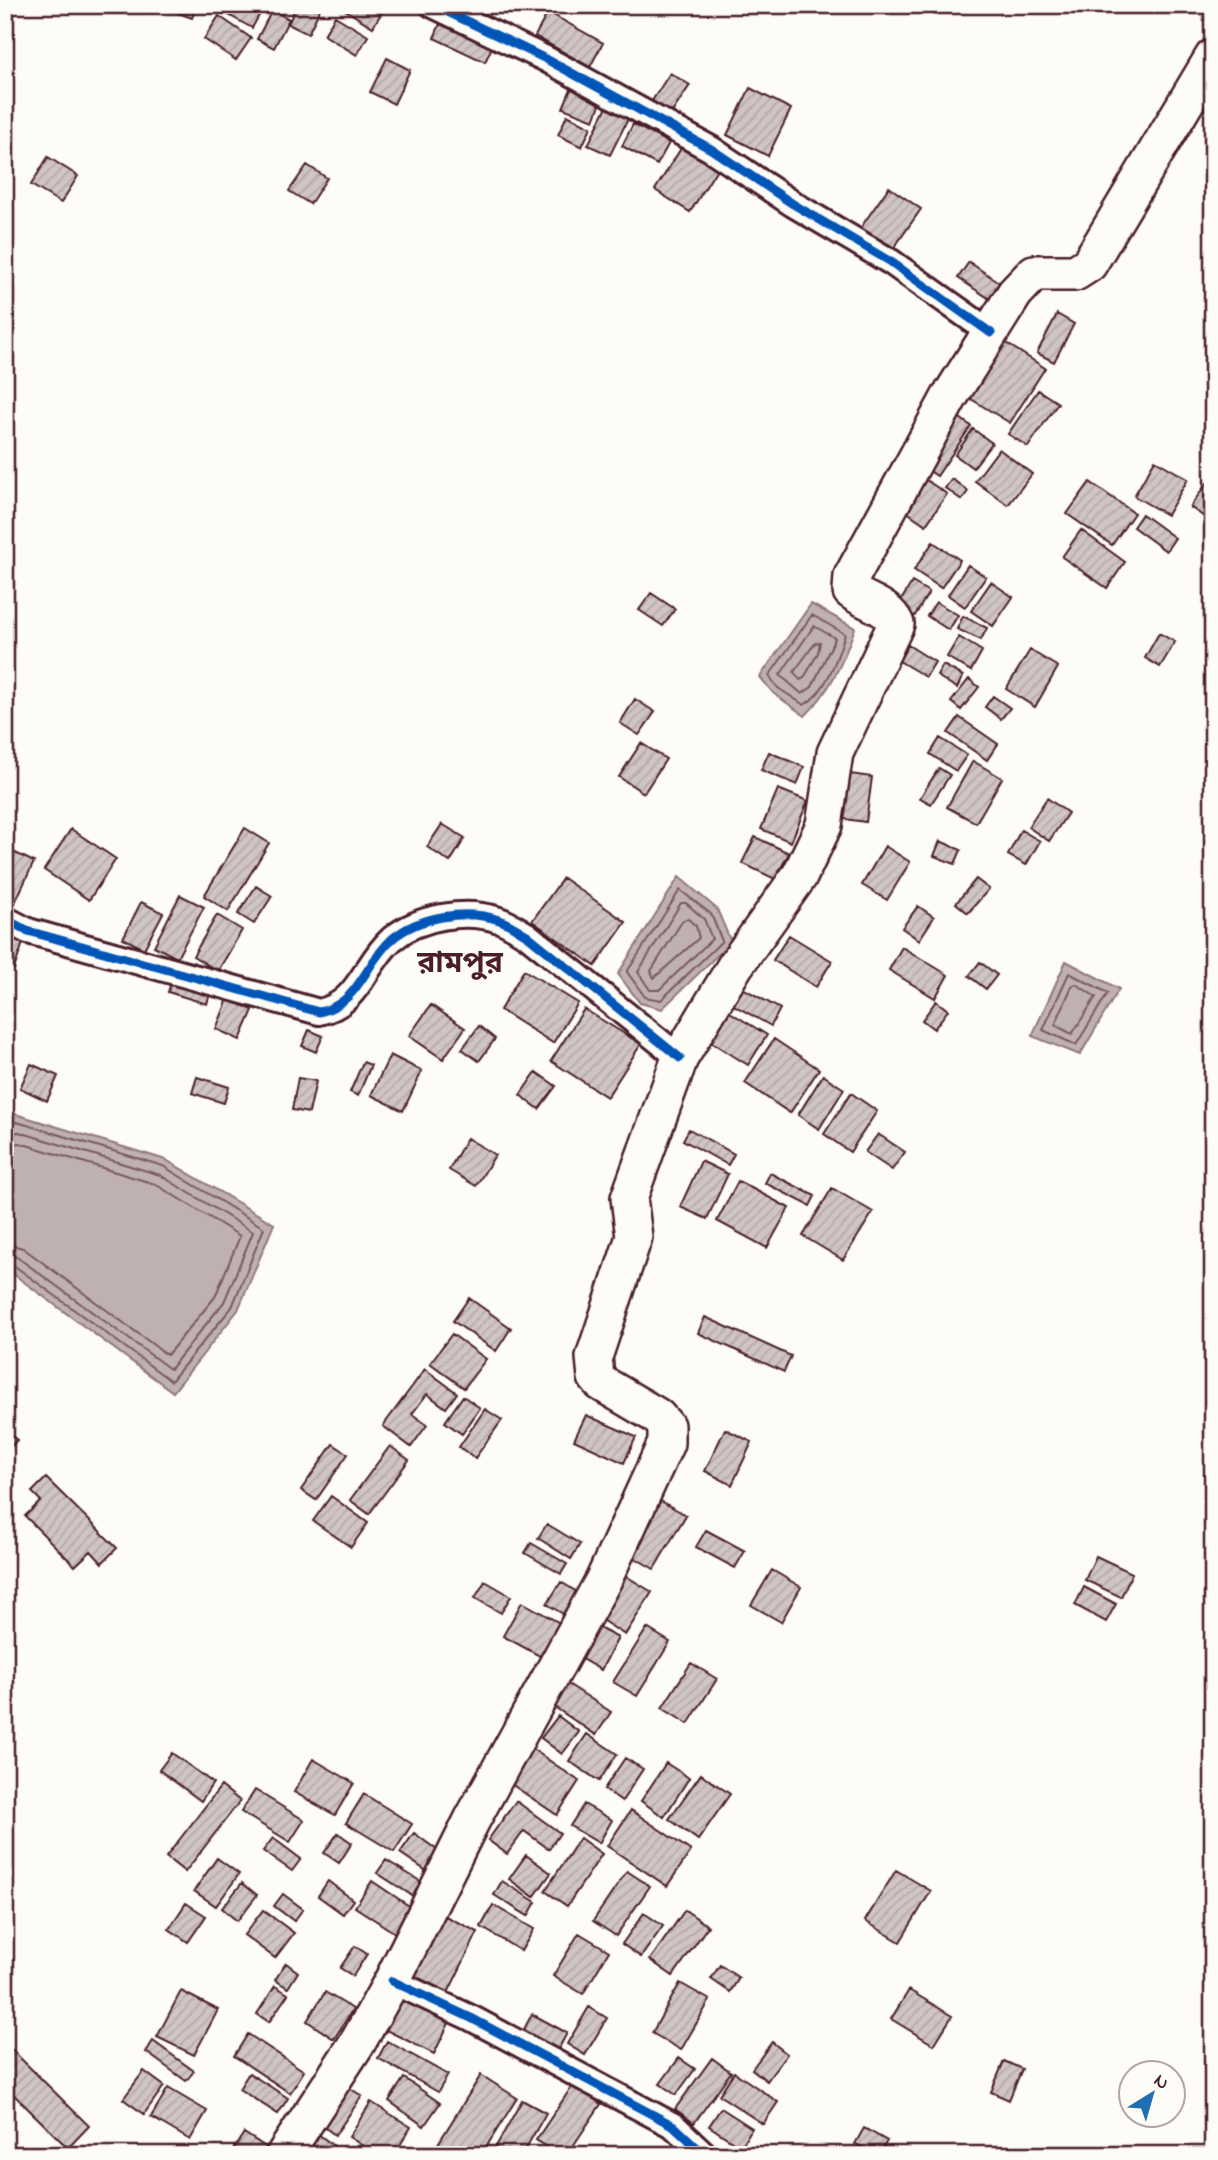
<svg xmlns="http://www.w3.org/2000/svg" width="1218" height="2160" font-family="'Indie Flower','Noto Sans Bengali',sans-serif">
  <defs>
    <pattern id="building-hatch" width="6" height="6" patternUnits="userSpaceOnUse" patternTransform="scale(1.75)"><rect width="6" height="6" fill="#d0c5c4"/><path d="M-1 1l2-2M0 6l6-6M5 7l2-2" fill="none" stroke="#b4a9a9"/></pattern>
  </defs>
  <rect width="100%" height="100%" fill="#fdfcf7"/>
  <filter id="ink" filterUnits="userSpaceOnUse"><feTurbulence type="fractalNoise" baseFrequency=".0143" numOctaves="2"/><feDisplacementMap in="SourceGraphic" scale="14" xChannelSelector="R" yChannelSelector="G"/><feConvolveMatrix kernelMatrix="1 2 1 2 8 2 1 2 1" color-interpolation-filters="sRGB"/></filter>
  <g filter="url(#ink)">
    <!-- water -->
    <path fill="#c0b1b1" stroke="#91777b" stroke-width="2" d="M811,604L855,628C843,662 831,690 805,716L773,693L760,677Z
      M679,877L717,909L731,942L662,1009L640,1003L618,974Z
      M1066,961L1119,989L1080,1055L1032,1036Z
      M12,1113L166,1160L274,1224L238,1310L173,1392L5,1268V1122Z"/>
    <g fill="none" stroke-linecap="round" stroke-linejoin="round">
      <!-- shore -->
      <path stroke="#795961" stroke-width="2" d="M812,615L845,634C837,658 827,692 804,705L778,688L769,676Z
        M814,626L835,638L812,687L802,694L780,675Z
        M820,642L818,653L804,678L800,680L794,672L815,643Z
        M680,890L711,914L722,941L661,1000L645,997L627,972Z
        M681,903H686L704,919L712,939L659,990H650L638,972Z
        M688,919L696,926L699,938L654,978L651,971L683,920Z
        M1069,973L1108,993L1076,1045L1043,1030Z
        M1076,984L1096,997L1072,1034L1055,1025L1072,986Z
        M5,1126L17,1122L163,1166L264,1228L232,1307L171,1381L12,1264L5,1263
        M5,1134L19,1132L160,1175L253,1232L224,1302L170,1369L17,1257L5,1254
        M5,1145L20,1143L155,1184L240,1236L215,1297L167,1355L23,1248L5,1243"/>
    </g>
    <!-- building -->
    <path fill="url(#building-hatch)" stroke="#4a1f2b" stroke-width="2" d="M156,5H197L192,18Z
      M230,5H265L252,28L225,13Z
      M297,5H322L308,34L288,24Z
      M337,5H386L373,27Z
      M272,10L289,19L274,48L257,39Z
      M548,12L603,43L590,67L535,36Z
      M219,16L251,38L236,60L204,39Z
      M335,16L368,36L357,55L324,35Z
      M440,24L492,47L485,62L434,38Z
      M387,58L410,70L394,104L370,92Z
      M670,73L690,85L669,117L650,104Z
      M573,84L603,97L594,120L563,108Z
      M750,88L791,109L768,156L727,135Z
      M609,102L631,113L610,155L588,145Z
      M567,115L591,127L582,147L558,135Z
      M633,124L669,143L657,165L622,146Z
      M685,142L720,164L690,212L655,190Z
      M48,157L78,176L61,203L31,185Z
      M307,165L327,178L310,204L289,191Z
      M889,187L921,209L891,252L859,230Z
      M969,262L1000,283L990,299L958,278Z
      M1057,314L1074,324L1054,362L1037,353Z
      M998,338L1045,368L1010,423L963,394Z
      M1038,390L1058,403L1028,447L1008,434Z
      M953,413L971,426L937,476L918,463Z
      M973,429L992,443L973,468L955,455Z
      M999,449L1032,474L1008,505L975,481Z
      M1155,460L1188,479L1167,515L1134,496Z
      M920,476L947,494L926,525L900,507Z
      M952,479L968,491L962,500L945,488Z
      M1090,482L1134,513L1112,545L1067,514Z
      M1207,483L1213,487V523L1190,507Z
      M1142,514L1175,538L1166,551L1133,527Z
      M1081,530L1125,562L1107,588L1062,557Z
      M933,542L960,560L941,588L914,570Z
      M968,565L986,577L965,607L948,595Z
      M912,582L929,592L913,619L896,609Z
      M991,582L1013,597L993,626L971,611Z
      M651,593L675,609L663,626L639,610Z
      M936,602L958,615L949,630L927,616Z
      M963,616L987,628L981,640L957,629Z
      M1159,633L1175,642L1160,667L1145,658Z
      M959,637L982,651L971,671L947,657Z
      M908,645L935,662L926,677L899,661Z
      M1030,650L1058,667L1035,707L1006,689Z
      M943,665L963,676L957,688L937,676Z
      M969,679L979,687L961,710L951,702Z
      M993,696L1010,708L1001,719L985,707Z
      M635,699L655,712L639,735L620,723Z
      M959,717L998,744L987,760L948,733Z
      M940,738L967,755L956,771L930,754Z
      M641,743L666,759L644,793L619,777Z
      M769,752L804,767L797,785L761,770Z
      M973,761L1002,778L976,823L947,807Z
      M939,768L950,775L931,804L920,798Z
      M850,774L872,777L866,822L844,819Z
      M778,789L808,801L791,842L761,829Z
      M1047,798L1068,813L1049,841L1028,827Z
      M442,824L465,838L450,862L427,847Z
      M245,828L269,843L228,911L204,896Z
      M71,829L116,859L89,900L44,870Z
      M1021,830L1040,841L1026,865L1008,855Z
      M755,837L789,853L775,879L742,863Z
      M940,841L961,850L955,864L934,856Z
      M885,846L910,862L887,900L862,885Z
      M9,850L34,862L13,907L5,903V858Z
      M563,878L626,922L595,966L532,921Z
      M976,879L989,889L968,913L956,903Z
      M256,886L272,896L254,924L238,914Z
      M180,895L204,907L177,958L154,946Z
      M141,902L163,913L144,949L123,938Z
      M918,906L934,917L919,940L902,928Z
      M217,915L242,930L218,971L193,956Z
      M5,934L24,940L14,969L5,966Z
      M789,935L832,961L816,987L773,960Z
      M902,947L948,975L935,998L889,970Z
      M980,962L997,975L986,989L969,976Z
      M524,970L578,1003L553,1043L500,1010Z
      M172,979L211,990L207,1004L168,992Z
      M732,982L780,1009L771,1026L723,999Z
      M228,999L253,1010L240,1040L216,1029Z
      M936,1001L948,1010L934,1029L922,1020Z
      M431,1005L465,1028L443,1059L409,1036Z
      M584,1009L641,1044L607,1097L551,1061Z
      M725,1009L767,1035L748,1065L706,1039Z
      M479,1026L495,1039L479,1061L462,1049Z
      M309,1030L323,1036L316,1052L302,1046Z
      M774,1039L819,1069L790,1113L745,1083Z
      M390,1055L422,1071L403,1111L371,1095Z
      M363,1062L371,1065L358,1096L350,1092Z
      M31,1064L58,1076L47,1101L20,1088Z
      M536,1072L556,1086L539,1109L520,1095Z
      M823,1075L844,1089L819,1129L798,1115Z
      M197,1077L229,1087L224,1103L192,1093Z
      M298,1078L316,1081L309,1113L292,1110Z
      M851,1093L877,1111L850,1152L824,1134Z
      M689,1129L734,1154L728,1165L683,1140Z
      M878,1134L905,1152L892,1170L865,1152Z
      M467,1138L495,1155L476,1186L449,1170Z
      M701,1161L728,1174L707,1219L680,1207Z
      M770,1173L815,1196L810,1206L765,1183Z
      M738,1181L789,1208L767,1248L717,1221Z
      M832,1188L873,1212L843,1260L803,1236Z
      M469,1298L511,1328L496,1351L453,1321Z
      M705,1317L791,1356L784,1372L698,1333Z
      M452,1334L486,1359L464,1388L430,1363Z
      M425,1369L457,1393L446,1408L427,1394L412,1414L427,1425L411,1447L383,1426Z
      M463,1396L480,1408L462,1434L445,1422Z
      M485,1409L502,1420L475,1458L459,1447Z
      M586,1415L636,1437L624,1463L574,1440Z
      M5,1428L17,1440L9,1449L5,1446Z
      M725,1429L752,1442L732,1485L705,1471Z
      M333,1444L348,1454L316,1500L301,1490Z
      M390,1446L409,1460L369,1514L350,1500Z
      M46,1478L117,1548L102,1563L91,1551L75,1566L25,1516L41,1501L32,1492Z
      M331,1496L368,1523L351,1547L313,1521Z
      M659,1500L686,1515L654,1569L628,1554Z
      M547,1524L580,1544L571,1559L538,1538Z
      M706,1530L745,1551L735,1568L696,1547Z
      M531,1543L567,1564L561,1574L525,1553Z
      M1096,1556L1132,1573L1121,1597L1085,1580Z
      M772,1570L801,1587L781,1622L751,1605Z
      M621,1573L652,1592L625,1635L594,1615Z
      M485,1581L511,1596L501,1613L475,1598Z
      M561,1582L577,1592L563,1614L547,1604Z
      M1084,1587L1116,1604L1106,1622L1075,1605Z
      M522,1602L565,1626L547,1660L503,1636Z
      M597,1627L618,1638L601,1670L580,1658Z
      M647,1628L670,1642L637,1696L613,1682Z
      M691,1663L717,1679L688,1724L662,1708Z
      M565,1682L611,1712L596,1735L550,1704Z
      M558,1716L579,1732L562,1754L541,1738Z
      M587,1734L617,1754L599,1781L569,1761Z
      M531,1748L579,1781L557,1815L508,1782Z
      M172,1753L213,1783L201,1801L159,1770Z
      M625,1758L643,1769L622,1801L604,1789Z
      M313,1759L354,1783L335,1815L294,1792Z
      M666,1763L689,1778L664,1817L641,1801Z
      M701,1774L730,1794L698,1840L669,1819Z
      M221,1786L240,1801L185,1872L166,1857Z
      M255,1790L304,1820L290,1842L241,1812Z
      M364,1794L412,1824L394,1852L346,1823Z
      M516,1801L560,1833L549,1849L524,1831L507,1854L488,1840Z
      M584,1804L612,1820L599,1843L570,1826Z
      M631,1810L691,1851L667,1886L607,1846Z
      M338,1833L352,1843L339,1863L324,1853Z
      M414,1833L441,1853L428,1872L400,1853Z
      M273,1838L301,1859L292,1871L263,1851Z
      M580,1838L602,1854L567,1906L545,1891Z
      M526,1855L551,1873L534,1897L509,1879Z
      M217,1858L239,1874L216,1906L194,1891Z
      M386,1860L428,1886L419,1900L377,1873Z
      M896,1870L931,1891L900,1942L865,1921Z
      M627,1871L650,1886L616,1936L593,1921Z
      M328,1881L353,1900L343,1914L318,1896Z
      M372,1881L418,1912L401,1937L355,1907Z
      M502,1881L536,1902L528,1916L494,1895Z
      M242,1883L257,1895L237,1921L222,1908Z
      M283,1894L303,1909L294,1921L274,1906Z
      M186,1903L206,1916L188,1942L169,1929Z
      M493,1905L534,1929L521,1951L481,1927Z
      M263,1910L294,1933L275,1958L244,1935Z
      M685,1910L708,1926L673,1976L650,1960Z
      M439,1913L478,1932L448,1993L409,1973Z
      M644,1913L663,1926L641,1957L622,1944Z
      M579,1933L609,1951L583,1994L553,1976Z
      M355,1946L367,1954L353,1976L340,1968Z
      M286,1963L298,1972L288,1988L275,1980Z
      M720,1965L739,1978L730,1992L711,1979Z
      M680,1983L710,2000L681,2050L652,2033Z
      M275,1986L288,1994L269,2022L257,2014Z
      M909,1990L952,2016L934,2045L891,2019Z
      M181,1991L218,2010L194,2055L157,2037Z
      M325,1992L353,2009L334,2039L307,2021Z
      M394,1993L450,2021L434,2054L378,2026Z
      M589,2007L607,2018L585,2055L567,2044Z
      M532,2014L567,2033L558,2050L523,2031Z
      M248,2034L304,2071L290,2093L234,2056Z
      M153,2041L194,2071L186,2081L146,2052Z
      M387,2041L448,2075L438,2092L378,2058Z
      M772,2042L787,2054L767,2081L752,2069Z
      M5,2043L89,2126L68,2148L5,2086Z
      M679,2058L695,2069L676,2095L660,2084Z
      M712,2058L731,2072L694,2123L675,2109Z
      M1004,2061L1022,2069L1009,2100L991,2092Z
      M144,2071L164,2086L144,2114L123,2099Z
      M734,2072L778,2102L763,2124L719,2095Z
      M249,2073L288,2098L278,2114L239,2089Z
      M481,2075L517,2098L481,2155H431Z
      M404,2078L440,2103L424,2126L389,2101Z
      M345,2085L362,2096L335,2135L319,2123Z
      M573,2085L601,2104L567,2155H557L536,2140Z
      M168,2088L207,2111L190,2140L151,2117Z
      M522,2100L546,2113L522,2155H503L494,2150Z
      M371,2102L411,2127L394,2155H377L349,2137Z
      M721,2108L752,2128L741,2147L709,2126Z
      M864,2128L887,2141L879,2155L855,2144Z
      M244,2133L267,2148L262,2155L231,2153Z
      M318,2134L334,2146L328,2155H317L308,2148Z"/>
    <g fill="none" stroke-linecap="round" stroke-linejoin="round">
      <!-- minor casing -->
      <g stroke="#4a1f2b" stroke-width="30">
        <path id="minor" d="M433,5L546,59L711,149L793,204L891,262L991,333
          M5,919L28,931L319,1012C359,1004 364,964 392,939C419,916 466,909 499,920C509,923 518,930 527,935L680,1058
          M392,1981L471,2018L674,2126L705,2155"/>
      </g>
      <!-- secondary casing -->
      <g stroke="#4a1f2b" stroke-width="40">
        <path id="secondary" d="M284,2155L359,2040L392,1981L472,1820L604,1579L666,1443V1426L657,1416L601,1383L596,1377L594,1357L634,1237L629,1198L680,1058L735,966L800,875L824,825L835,753L896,624C887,605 867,603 851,591L852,576L949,398L1015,293L1034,273H1075L1089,264L1213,57"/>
      </g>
      <!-- minor -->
      <use href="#minor" stroke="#fdfcf7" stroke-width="24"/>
      <!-- secondary -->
      <use href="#secondary" stroke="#fdfcf7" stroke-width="35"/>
      <!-- cycleway casing -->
      <g stroke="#fdfcf7" stroke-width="13">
        <path id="cycleway" d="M433,5L546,59L711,149L793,204L891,262L991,333
          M5,919L28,931L319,1012C359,1004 364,964 392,939C419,916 466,909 499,920C509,923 518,930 527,935L680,1058
          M392,1981L471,2018L674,2126L705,2155"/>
      </g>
      <!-- cycleway -->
      <use href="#cycleway" stroke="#0057b8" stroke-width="9"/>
    </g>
  </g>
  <g text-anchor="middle" stroke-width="7" stroke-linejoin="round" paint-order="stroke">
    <!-- district labels -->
    <g font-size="30" font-weight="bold" fill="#4a1f2b" stroke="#fdfcf7">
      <text x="460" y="972">রামপুর</text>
    </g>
  </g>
  <!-- margin -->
  <rect width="1218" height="2160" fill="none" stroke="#fdfcf7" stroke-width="28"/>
  <rect x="14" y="14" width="1190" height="2132" fill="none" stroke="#4a1f2b" stroke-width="2.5" filter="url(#ink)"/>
  <!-- north arrow -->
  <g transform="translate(1152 2094) rotate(37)"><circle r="33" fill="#fdfcf7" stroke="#b5a4a5" stroke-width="2"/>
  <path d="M0-5L12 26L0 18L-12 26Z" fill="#1f6fb2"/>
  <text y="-10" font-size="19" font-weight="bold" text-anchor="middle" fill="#4a1f2b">N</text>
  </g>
</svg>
